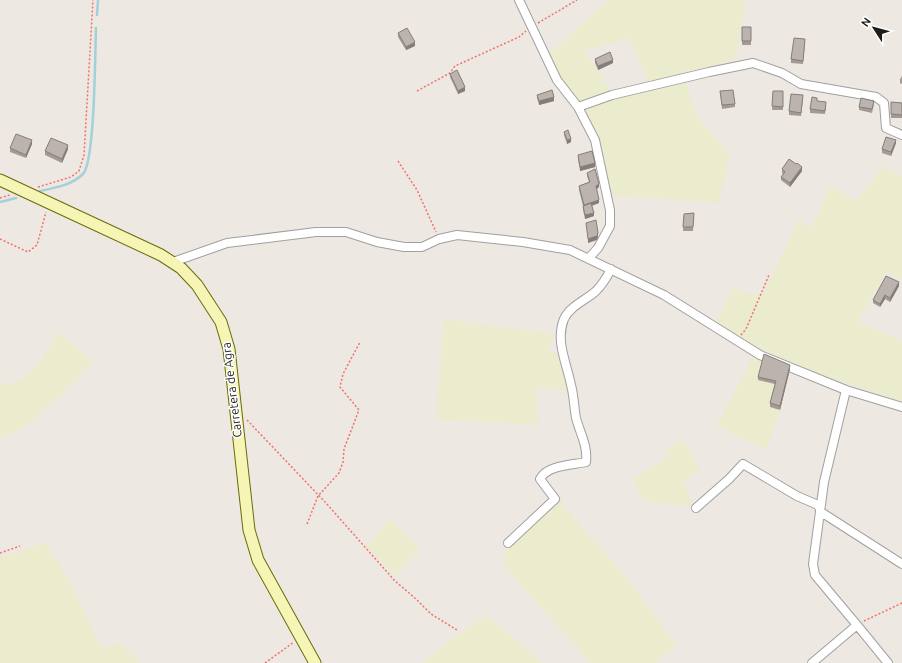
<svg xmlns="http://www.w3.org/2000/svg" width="902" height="663" font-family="Ubuntu,sans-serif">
  <rect width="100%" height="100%" fill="#ede8e1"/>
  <!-- farmland -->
  <path fill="#ebebcd" d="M608,0H746L736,59L649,82L628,38L585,51L611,92L579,103L561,83L550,53Z
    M686,82L696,115L729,153L719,203L609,195L603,149L586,111L600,103Z
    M883,167L902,176V279L887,272L858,321L902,341V402L799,367L742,340L717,321L732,289L760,296L772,276L798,220L811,228L830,187L857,200Z
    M444,319L554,334L549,351L560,354L567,390L537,389L538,425L436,419Z
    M58,332L93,362L65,391L25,427L0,438V386L23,380L41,361Z
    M754,354L764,358L776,385L770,407L780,410L773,433L765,450L717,426Z
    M683,439L700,469L684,483L693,507L645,501L633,479L667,457L666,449Z
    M555,497L623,573L676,645L656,663H591L503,566L509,540Z
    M390,519L420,549L396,576L366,546Z
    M46,542L74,588L101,648L121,644L141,663H0V558Z
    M487,615L543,663H423L445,644Z"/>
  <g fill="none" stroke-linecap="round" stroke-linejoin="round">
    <!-- stream -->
    <path stroke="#a3d0d9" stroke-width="2.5" d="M97,15L98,0
      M40,191C55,188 72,185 83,174C95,162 95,52 96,28
      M0,202L16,198"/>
    <!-- street casing -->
    <g stroke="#a0a0a0" stroke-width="10">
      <path id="street" d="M519,0L557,80L578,107L595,140L610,210V226L598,248L589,258
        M578,107L612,95L709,72L753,63L782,73L801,84L876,97L884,103L886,128L902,135
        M173,262L227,243L316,232H346L377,242L404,247H422L439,239L457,235L523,242L570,250L664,295L760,355L846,390L902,407
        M696,508L729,479L743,464L797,496L818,505L821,512L902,564
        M508,543L555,499L540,479C547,465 573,465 586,462C588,446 580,433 576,418C574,407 574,396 571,385C567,364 555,341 564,319C570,306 586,300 596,291C602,285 607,277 611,269
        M857,625L888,663
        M812,663L857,625L815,575L813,564L824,482L846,390"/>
    </g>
    <!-- secondary casing -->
    <g stroke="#686c09" stroke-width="13">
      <path id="secondary" d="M0,180L161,255L181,268L197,285L221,322L229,349L249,530L258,560L315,663"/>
    </g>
    <!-- path -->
    <path stroke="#f3716c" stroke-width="1.5" stroke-dasharray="2 2" stroke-linecap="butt" d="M538,23L577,0
      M417,91L450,73L455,66L519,37L526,31
      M398,161L417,190L436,232
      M38,187L71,177L79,171L84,155L93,0
      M0,198L10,195
      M0,239L28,252L37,245L46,212
      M741,335L746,329L769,275
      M247,420L325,502L395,581L416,599L431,614L457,630
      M307,524L318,496L339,473L343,462L344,449L359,410L340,387L343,374L360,342
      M0,553L20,546
      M864,621L902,603
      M265,663L294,642"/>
    <!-- street -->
    <use href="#street" stroke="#fff" stroke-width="8"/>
    <!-- secondary -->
    <use href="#secondary" stroke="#f6f5b6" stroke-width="11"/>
  </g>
  <!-- wall -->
  <path fill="#a39a96" d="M742,27H751V45H742Z
    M398,33L415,46L406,50L398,37Z
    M805,43L803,64L791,63V59Z
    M595,59L613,63L598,70L595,63Z
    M450,74L465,91L458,94L450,77Z
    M902,76V84L900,83V79Z
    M720,91L735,104V107L722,109Z
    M773,91H783V110H772Z
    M537,95L554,101L539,105L537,98Z
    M803,99L801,116L789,115V111Z
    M817,101L826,105L825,114L810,113V109Z
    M891,102L902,103V118H891Z
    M874,104L872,113L859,110V107Z
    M564,132L571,142L567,144L564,135Z
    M896,143L891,156L882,153V149Z
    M32,144L26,158L10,152V148Z
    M68,149L62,163L45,155V151Z
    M578,155L595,167L580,171L578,159Z
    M782,169L802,171L790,187L781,180V177L783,174L782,173Z
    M587,173L599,187L596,189L599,203L592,206L594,216L585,219L583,210V206L579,190V186L589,182L587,176Z
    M694,213L693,231H683L684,214Z
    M899,286L890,302L885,299L880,307L873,303V300Z
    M790,369L780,410L770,407V403L775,384L758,380V377Z"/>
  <!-- shaded-wall -->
  <path fill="#847d7a" d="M415,42V46L406,50V47Z
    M613,60V63L598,70V66Z
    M465,87V91L458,94V91Z
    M554,97V101L539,105V101Z
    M571,139V142L567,144V140Z
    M32,140V144L26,158V155Z
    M896,140V143L891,156V152Z
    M68,145V149L62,163V159Z
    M595,163V167L580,171V167Z
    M802,167V171L790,187V183Z
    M599,184V187L596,190V186Z
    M599,200V203L584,208V205Z
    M594,213V216L585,219V215Z
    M598,233V237L597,240L588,243V239Z
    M899,282V286L890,302V298Z
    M885,295V299L880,307V304Z
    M790,365V369L780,410V406Z"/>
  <!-- building -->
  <path fill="#bdb3ae" stroke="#847d7a" d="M742,27H751V41H742Z
    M407,28L415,42L406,47L398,33Z
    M794,38L805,39L803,61L791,59Z
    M610,52L613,60L598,66L595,59Z
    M457,70L465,87L458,91L450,74Z
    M552,90L554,97L539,101L537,95Z
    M733,90L735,104L722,105L720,91Z
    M773,91H783V107L772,106Z
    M791,94L803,95L801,113L789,111Z
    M812,97L817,98V101L826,102L825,111L810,109Z
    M861,98L874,101L872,109L859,107Z
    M891,102L902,103V115L891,114Z
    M568,130L571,139L567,140L564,132Z
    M16,134L32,140L26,155L10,148Z
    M886,137L896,140L891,152L882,149Z
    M51,138L68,145L62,159L45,151Z
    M592,151L595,163L580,167L578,155Z
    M789,159L796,164L797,163L802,167L790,183L781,177L785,172L782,169Z
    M595,169L599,184L596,186L599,200L584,205L579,186L590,182L587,173Z
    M591,203L594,213L585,215L583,206Z
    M694,213L693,227H683L684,214Z
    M596,220L598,233L597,236L588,239L586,223Z
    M886,276L899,282L890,298L885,295L880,304L873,300Z
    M764,354L790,365L780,406L770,403L776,381L758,377Z"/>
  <g text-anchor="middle" stroke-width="3" stroke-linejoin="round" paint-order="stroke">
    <!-- street labels -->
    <g font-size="12" fill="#1c1c1c" stroke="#fff">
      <text transform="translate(232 390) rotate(-97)" y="4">Carretera de Agra</text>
    </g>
  </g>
  <!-- north arrow -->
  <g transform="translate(874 28) rotate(306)" stroke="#ffffff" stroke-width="3" paint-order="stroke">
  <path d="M0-3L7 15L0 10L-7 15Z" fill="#1c1c1c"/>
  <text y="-6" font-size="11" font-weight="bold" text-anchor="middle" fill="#1c1c1c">N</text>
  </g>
</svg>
